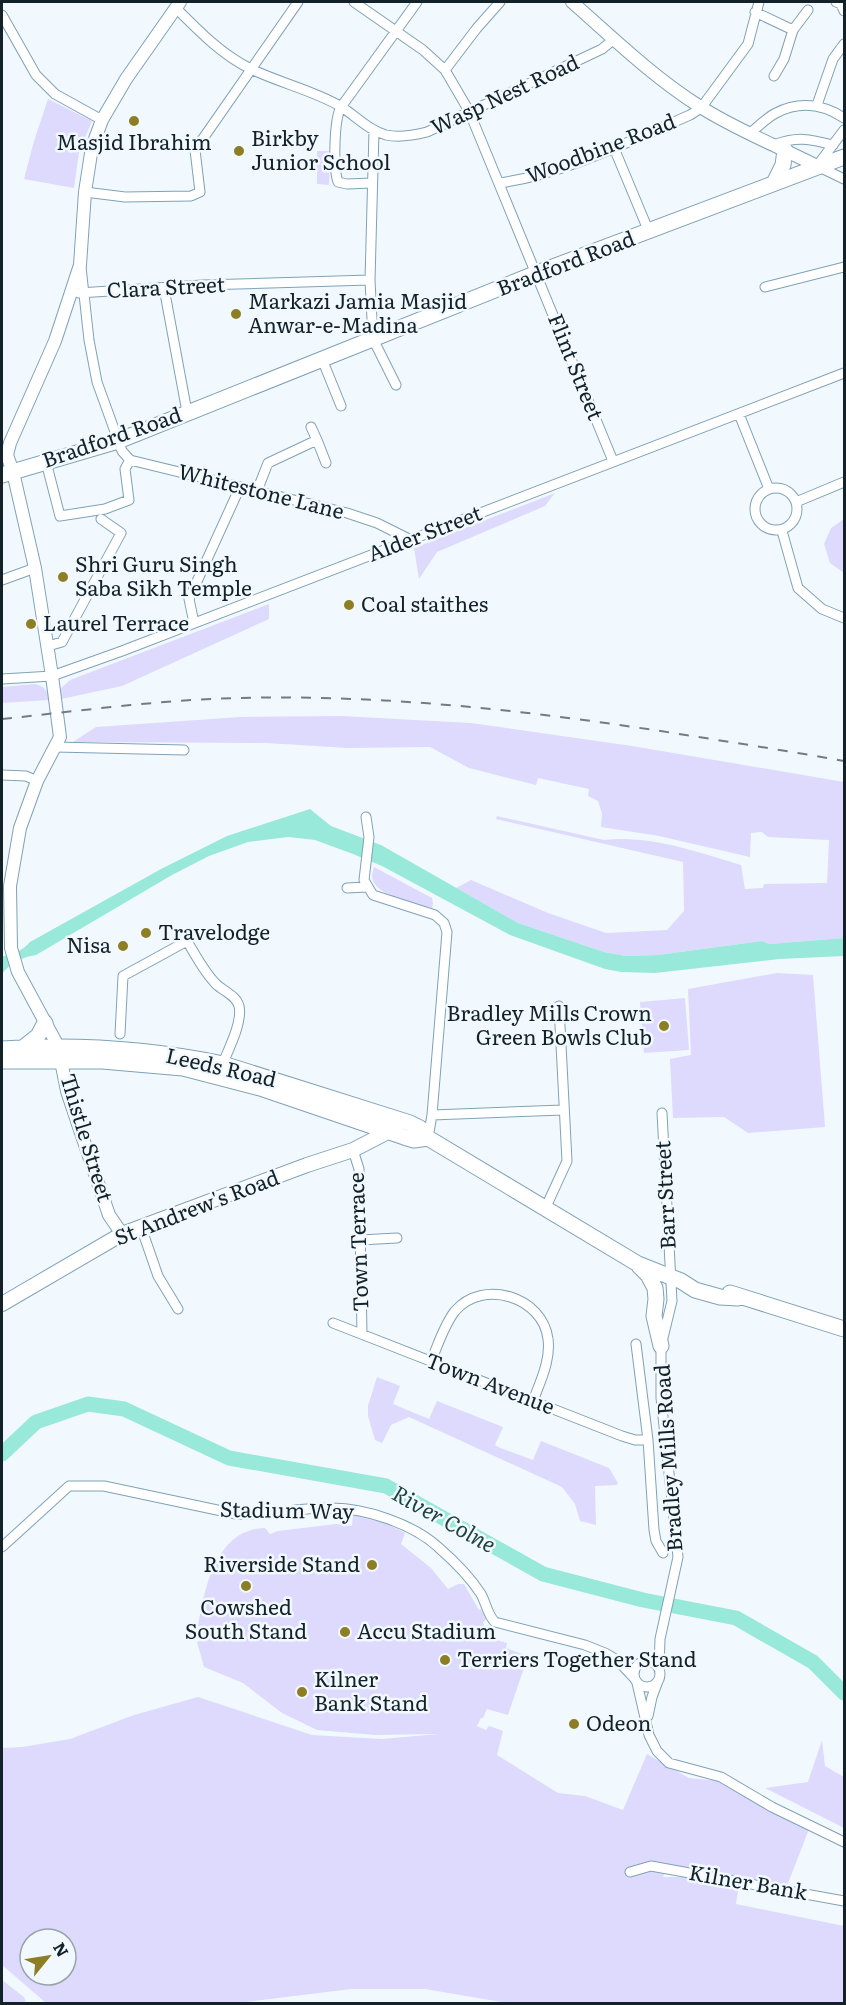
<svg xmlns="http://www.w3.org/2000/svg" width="846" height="2005" font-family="Literata,serif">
  <rect width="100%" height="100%" fill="#f2f9fe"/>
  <!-- green -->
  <path fill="#dddafd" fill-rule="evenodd" d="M48,99L92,121L79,152L74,188L24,179L34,141Z
    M317,151H330L329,185L317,184Z
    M555,493L545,506L437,552L419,579L414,548Z
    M844,519V573L830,563L824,544L831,528Z
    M269,604V619L122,686L61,699V688L70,680Z
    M34,684C45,686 47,690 49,700L2,703V687Z
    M341,716L471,723L632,746L844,782V938L769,944L762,941L658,955L626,956L604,952L518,923L456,888L471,880L548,913L606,933L667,930L684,911L683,862L496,819L497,816L604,840C652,835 696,852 741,865L745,889L763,888L764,884L827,883L829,840L768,837L762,832L751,833L750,857L659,836L601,827L602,814L598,801L588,796L589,789L538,778L536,785L469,768L430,747L348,748L267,743L73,742L96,727L240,717Z
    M374,867L432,898L433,903L432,908C416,904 374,896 372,877C372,874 373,871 374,867Z
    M777,973L813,975L825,1127L748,1133L724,1117L673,1118L670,1059L691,1055L688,989Z
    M685,998L689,1050L644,1053L640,1002Z
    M377,1377L400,1386L393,1404L429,1419L437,1401L503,1427L495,1445L498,1447L533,1460L541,1441L609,1468L618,1483L617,1485L595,1486L596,1525L580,1521L575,1504L562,1487L409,1417L391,1425L382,1443L375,1440L368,1416V1406Z
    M353,1515L388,1524L405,1533L401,1544L431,1568L448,1589L458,1584H464L479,1610L481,1609L486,1620L483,1622L487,1637L507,1643L506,1648L528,1656L508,1715L487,1709L483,1718H481L477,1726L486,1730L489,1726L503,1731L497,1755L558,1793L585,1796L623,1810L647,1754L689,1778L720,1781L809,1829L787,1886L669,1864L663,1877H685L739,1885L736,1904L844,1926V2003L513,2004L425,1989H351L230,2004L46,2003L2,1965V1748L22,1747L70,1739L134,1715L198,1697L312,1735L382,1739L439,1734L375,1735L317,1730L282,1713L243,1683L204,1667L197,1642L204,1639L203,1627L198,1626C205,1587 216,1529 265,1528L270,1534L278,1531L336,1524L352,1526ZM30,1939H66V1975H30Z
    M822,1740L825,1766L844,1777V1828L765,1788L808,1782Z
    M2,1980L24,1997L26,2003H2Z"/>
  <!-- water -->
  <path fill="#98e9d9" d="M310,809L331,826L381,845L518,923L604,952L626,956L658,955L762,941L769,944L844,938V956L779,959L655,973L621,972L605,969L510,935L382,866L353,854L315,840L288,837L248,842L209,856L172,875L36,955C22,957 10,963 2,974V956C12,956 23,950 30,942L161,869L227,836Z"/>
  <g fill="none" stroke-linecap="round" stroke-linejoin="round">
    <!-- river -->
    <path stroke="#98e9d9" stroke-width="15" d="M2,1454L36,1422L88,1404L124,1409L229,1458L386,1486L543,1574L643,1600L736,1618L813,1662L844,1693"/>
    <!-- minor casing -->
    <g stroke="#7fa2b8" stroke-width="11">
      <path id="minor" d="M354,2L423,50L445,70L469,111L613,461
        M836,2L841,4L844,11
        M176,8C199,31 222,55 251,69C280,83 312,90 340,106C356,116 368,130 386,135C399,138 415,135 427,132L602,49L614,39
        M755,12L793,30
        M2,15L36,75L55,94L102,120
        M445,70L477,28L500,2
        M774,76L784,59L793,30L808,10
        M817,105L833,59L844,44
        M844,130L817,166L844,179
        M374,131L370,280L373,339L396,385
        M749,134C757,128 766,118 776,113C799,101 823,104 844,118
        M774,145C797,136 810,139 833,145
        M614,148L649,232
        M372,183L347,184L338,182C333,168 334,119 341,107L417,2
        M499,183C562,175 632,140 690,115L701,108L748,44L759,2
        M85,192L125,197L191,196L200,192L195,150L298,2
        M81,267L89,340L97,382L122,451L130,460L347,513L377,523L411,540
        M765,287L844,267
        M164,288L187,412
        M79,293L202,285L370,280
        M322,359L341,406
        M739,414L769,489
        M317,440L326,463
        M46,462L60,516L105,509L129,500L125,469L130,460
        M755 509a21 21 0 1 1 42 0a21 21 0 1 1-42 0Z
        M257,491L268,463L317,440L311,427
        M796,502L844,482
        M782,531L798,588L822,609L844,618
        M2,580L35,568
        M194,623L189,599L240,487
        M48,646L62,642L121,533L101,519
        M2,679L52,676L122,651L844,373
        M55,747L184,750
        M2,775L26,776L37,781
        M366,817L369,837L364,880L373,895L435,915L444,923L447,932L432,1115L428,1138
        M347,888L367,887
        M120,1034L123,976L187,941C196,956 204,972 216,984C223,991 236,995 239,1006C243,1023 227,1052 221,1068
        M432,1115L563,1110
        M353,1150L359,1169L362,1334
        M545,1209L567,1161L559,1006
        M141,1227L158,1276L178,1309
        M360,1240L397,1238
        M333,1323L622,1436L635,1440H648
        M636,1344L648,1440L654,1530L656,1541L663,1553
        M431,1361C438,1345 444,1325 455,1311C483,1278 543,1297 548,1339C551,1360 540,1382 533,1401
        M2,1547L69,1486H104L236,1514C268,1516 299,1507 332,1508C365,1508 413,1524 438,1547C453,1560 470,1577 481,1594C486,1603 488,1616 495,1622L585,1645L605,1653L617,1660L635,1679
        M634 1674a13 13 0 1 1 26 0a13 13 0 1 1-26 0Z
        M659,1669L660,1639L678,1557L661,1398V1346L672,1301L662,1113
        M637,1683L649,1735L657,1751L669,1763L721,1777L772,1807L844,1842
        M648,1716L652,1697L658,1681
        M630,1872L651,1866L844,1901"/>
    </g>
    <!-- tertiary casing -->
    <g stroke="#7fa2b8" stroke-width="14">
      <path id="tertiary" d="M572,2C613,38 652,76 699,106C736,130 778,146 817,166
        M122,1234L109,1215L78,1124L67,1091L58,1046L18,972L11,948L10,886L20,828L37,781L60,737L52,676L35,568L13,472L7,455L10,443L55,341L80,265L85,192L92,147L102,120L126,79L180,2"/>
    </g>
    <!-- secondary casing -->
    <g stroke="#7fa2b8" stroke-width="16">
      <path id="secondary" d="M2,1304L122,1234L307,1165L353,1150L384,1134L389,1122"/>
    </g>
    <!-- primary casing -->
    <g stroke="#7fa2b8" stroke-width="17">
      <path id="primary" d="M774,183L783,165L785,150
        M2,475L118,441L537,273L844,157
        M24,1047L38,1036L45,1023
        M2,1049C75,1044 150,1049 223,1064L410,1123L420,1128L428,1138L638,1264L681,1281L695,1290L720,1297L738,1298
        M2,1061H102L183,1068L260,1088L404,1137L414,1140L428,1138
        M639,1266L648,1275L655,1288L656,1299L654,1316L661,1346
        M730,1293L844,1329"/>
    </g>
    <!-- minor -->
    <use href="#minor" stroke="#fff" stroke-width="9"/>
    <!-- tertiary -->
    <use href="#tertiary" stroke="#fff" stroke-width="12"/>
    <!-- secondary -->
    <use href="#secondary" stroke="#fff" stroke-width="14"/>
    <!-- primary -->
    <use href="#primary" stroke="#fff" stroke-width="15"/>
    <!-- rail -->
    <path stroke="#717c83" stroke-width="2" stroke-dasharray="10 10" stroke-linecap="butt" d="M2,719C79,711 158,700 236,698C389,694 542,712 692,736C743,744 794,752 844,761"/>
  </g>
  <!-- markers -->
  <g fill="#8d7e25" stroke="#f2f9fe" stroke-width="2">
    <circle cx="134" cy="121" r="6"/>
    <circle cx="239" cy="151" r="6"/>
    <circle cx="236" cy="314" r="6"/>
    <circle cx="63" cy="577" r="6"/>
    <circle cx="349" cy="605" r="6"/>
    <circle cx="31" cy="624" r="6"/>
    <circle cx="146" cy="933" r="6"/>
    <circle cx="123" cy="946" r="6"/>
    <circle cx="664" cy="1026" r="6"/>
    <circle cx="372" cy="1565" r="6"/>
    <circle cx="246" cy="1586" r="6"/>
    <circle cx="345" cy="1632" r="6"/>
    <circle cx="445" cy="1660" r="6"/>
    <circle cx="302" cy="1692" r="6"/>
    <circle cx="574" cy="1724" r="6"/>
  </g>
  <g text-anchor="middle" stroke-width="5" stroke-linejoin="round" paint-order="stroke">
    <!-- street labels -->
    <g font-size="21" fill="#132129" stroke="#f2f9fe">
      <text transform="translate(505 95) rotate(-25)" y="7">Wasp Nest Road</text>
      <text transform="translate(601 149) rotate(-21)" y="7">Woodbine Road</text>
      <text transform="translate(566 264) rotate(-21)" y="7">Bradford Road</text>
      <text transform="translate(166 288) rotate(-3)" y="7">Clara Street</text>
      <text transform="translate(575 367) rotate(68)" y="7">Flint Street</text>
      <text transform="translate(112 438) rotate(-19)" y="7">Bradford Road</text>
      <text transform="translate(261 492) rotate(14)" y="7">Whitestone Lane</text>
      <text transform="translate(425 534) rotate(-21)" y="7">Alder Street</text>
      <text transform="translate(221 1068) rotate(13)" y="7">Leeds Road</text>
      <text transform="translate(86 1138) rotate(73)" y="7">Thistle Street</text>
      <text transform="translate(666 1195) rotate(-93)" y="7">Barr Street</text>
      <text transform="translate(197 1208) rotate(-21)" y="7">St Andrew's Road</text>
      <text transform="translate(359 1242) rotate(-92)" y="7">Town Terrace</text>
      <text transform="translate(490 1384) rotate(21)" y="7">Town Avenue</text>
      <text transform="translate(669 1458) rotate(-94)" y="7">Bradley Mills Road</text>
      <text transform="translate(287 1511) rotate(1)" y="7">Stadium Way</text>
      <text transform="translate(748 1883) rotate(10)" y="7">Kilner Bank</text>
    </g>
    <!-- poi labels -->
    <g font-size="21" fill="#132129" stroke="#f2f9fe" text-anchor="start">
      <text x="251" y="146">Birkby<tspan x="251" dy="24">Junior School</tspan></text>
      <text x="134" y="150" text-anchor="middle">Masjid Ibrahim</text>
      <text x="248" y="309">Markazi Jamia Masjid<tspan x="248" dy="24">Anwar-e-Madina</tspan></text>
      <text x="75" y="572">Shri Guru Singh<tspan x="75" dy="24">Saba Sikh Temple</tspan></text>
      <text x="361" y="612">Coal staithes</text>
      <text x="43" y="631">Laurel Terrace</text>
      <text x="158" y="940">Travelodge</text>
      <text x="111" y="953" text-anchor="end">Nisa</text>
      <text x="652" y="1021" text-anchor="end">Bradley Mills Crown<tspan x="652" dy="24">Green Bowls Club</tspan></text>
      <text x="360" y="1572" text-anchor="end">Riverside Stand</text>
      <text x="246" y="1615" text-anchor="middle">Cowshed<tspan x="246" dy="24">South Stand</tspan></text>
      <text x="357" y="1639">Accu Stadium</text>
      <text x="457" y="1667">Terriers Together Stand</text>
      <text x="314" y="1687">Kilner<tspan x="314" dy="24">Bank Stand</tspan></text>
      <text x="586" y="1731">Odeon</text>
    </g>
    <!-- water labels -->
    <g font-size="22" font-style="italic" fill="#1d433c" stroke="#f2f9fe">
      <text transform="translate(444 1519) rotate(29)" y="8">River Colne</text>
    </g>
  </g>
  <!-- border -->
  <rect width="846" height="2005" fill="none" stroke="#132129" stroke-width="6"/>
  <!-- north arrow -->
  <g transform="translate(48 1957) rotate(60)"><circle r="28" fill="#f2f9fe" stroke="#99a3a9" stroke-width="1.5"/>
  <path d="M0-4.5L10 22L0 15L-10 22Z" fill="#8d7e25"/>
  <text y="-9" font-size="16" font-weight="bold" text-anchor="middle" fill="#132129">N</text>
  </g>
</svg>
